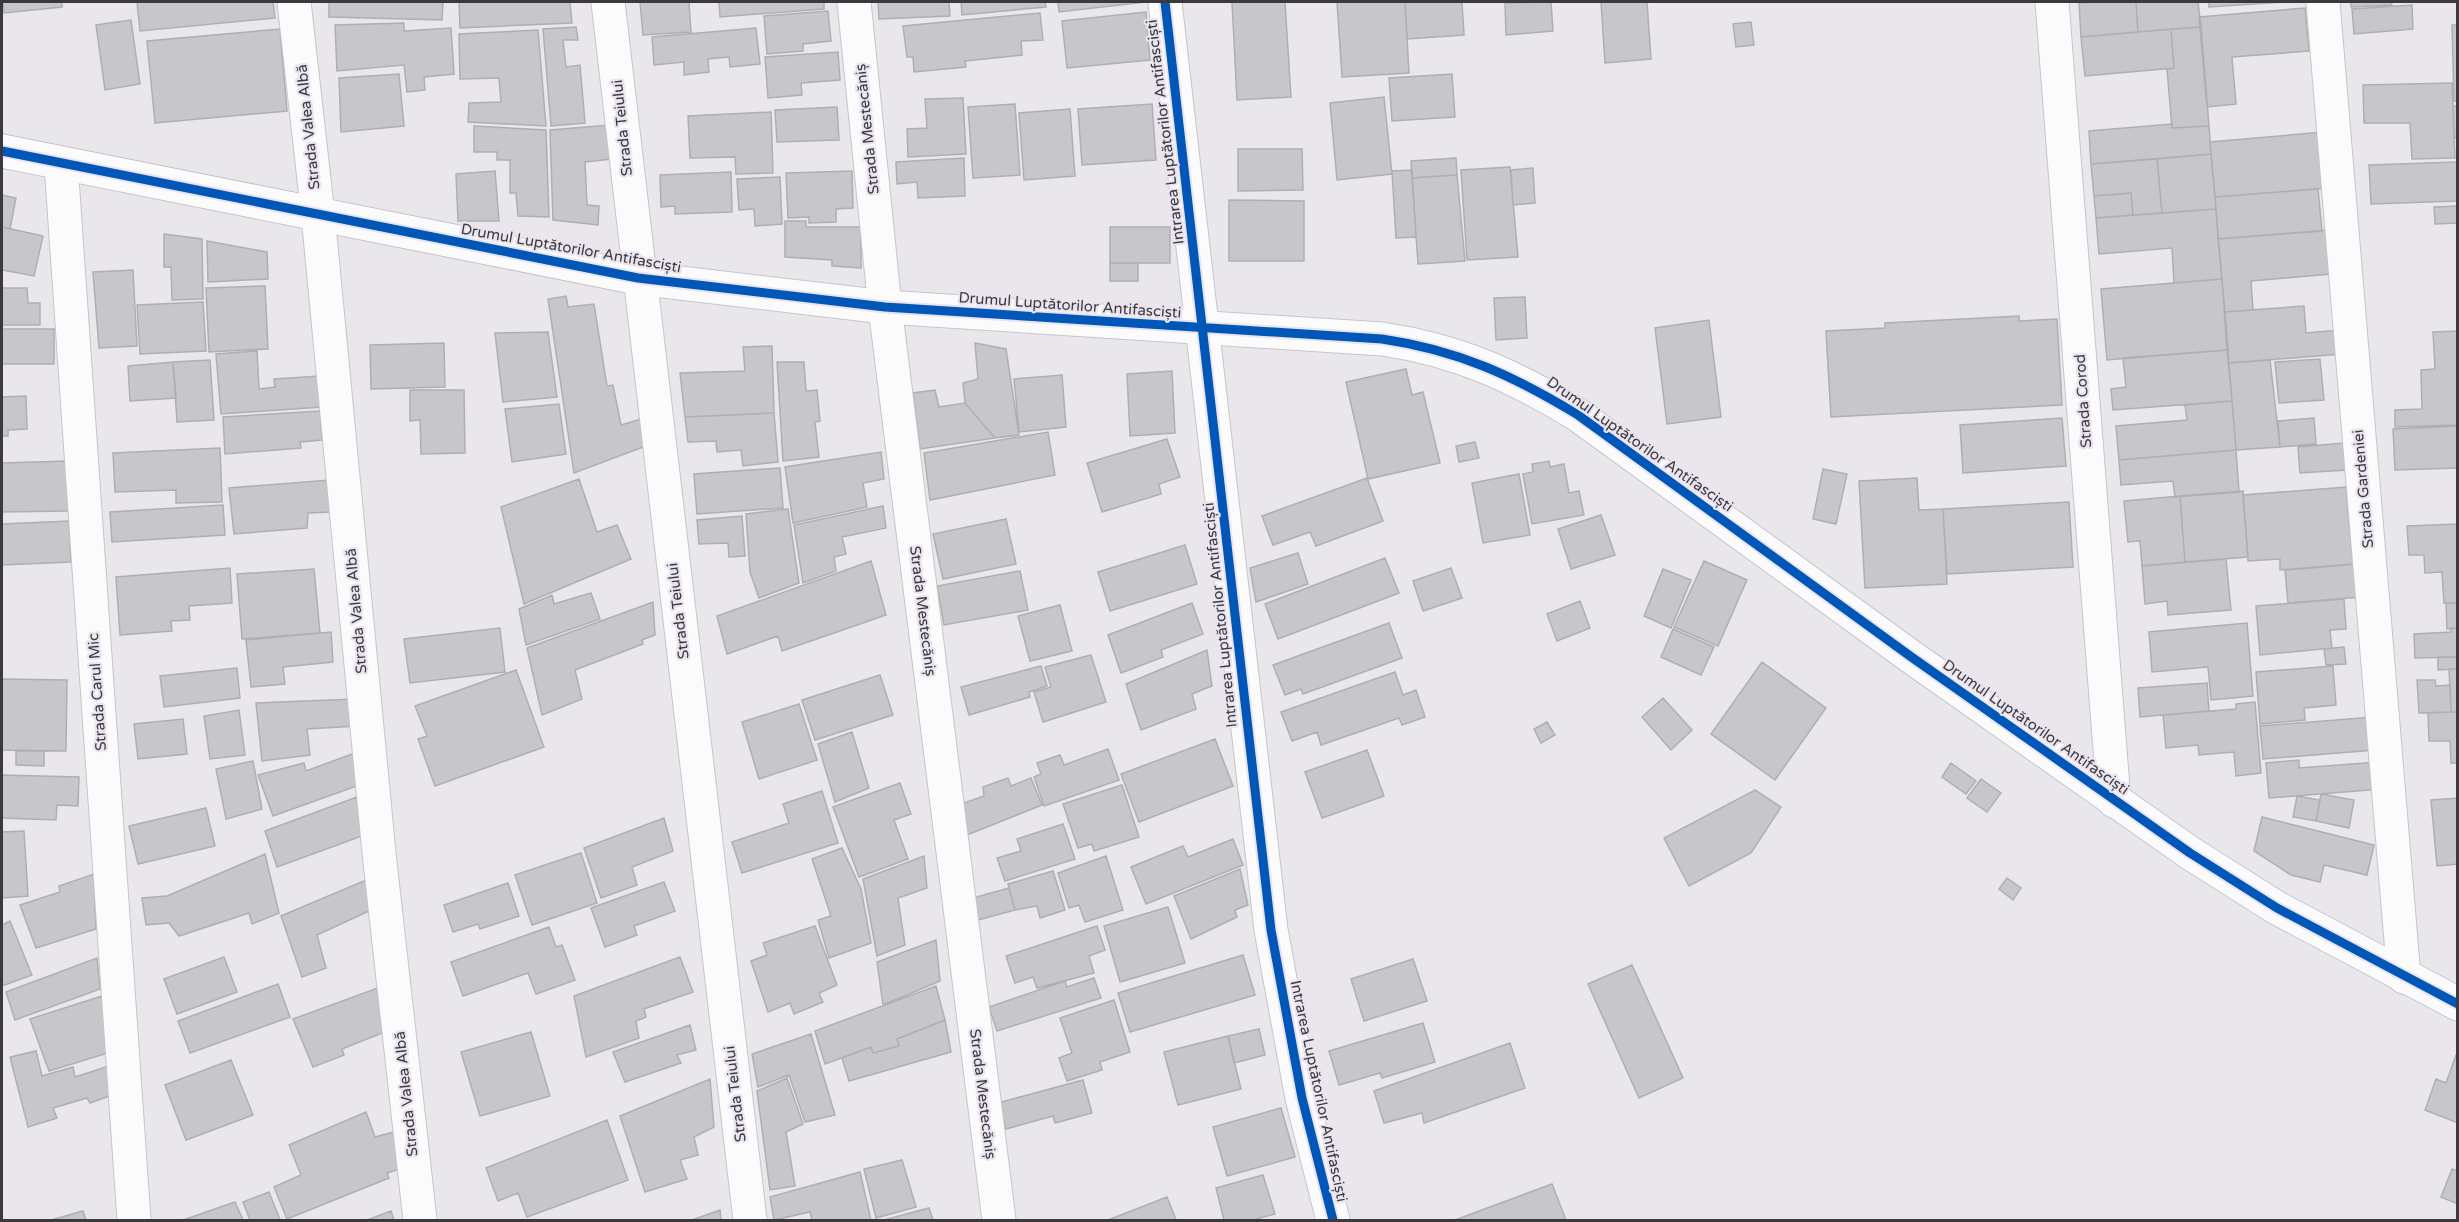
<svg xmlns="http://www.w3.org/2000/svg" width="2459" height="1222" font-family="'Varela Round',sans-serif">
  <rect width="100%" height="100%" fill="#e9e7ec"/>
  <!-- building -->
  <path fill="#c7c6ca" stroke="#b0aeb3" stroke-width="1.5" d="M3,2H62V7L4,13Z
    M137,2H273L275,18L140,31Z
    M329,2H443L442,20L329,17Z
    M459,2H570L572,23L460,28Z
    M640,2H689L691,32L643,35Z
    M719,2H824V9L720,17Z
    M878,2H949L950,16L879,19Z
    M961,2H1045L1046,7L962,15Z
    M1058,2H1146L1059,12Z
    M1232,2H1285L1291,97L1237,100Z
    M1337,2H1405L1409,73L1342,77Z
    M1405,2H1462L1464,35L1407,39Z
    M1551,2L1553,31L1506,35L1505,3Z
    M1601,2H1647L1651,59L1605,63Z
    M2097,2H2136L2138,32L2081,37L2079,3Z
    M2136,2H2198L2201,27L2138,32Z
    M2209,2H2284L2209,7Z
    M2351,2H2391L2392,5L2351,7Z
    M2412,5L2413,29L2354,34L2352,9Z
    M2305,8L2309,51L2232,57L2236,104L2207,107L2199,17Z
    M828,11L831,41L803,44V51L767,54L764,16Z
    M1146,12L1150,60L1067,68L1062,21Z
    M1040,13L1043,40L1021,41L1022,55L965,61L966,67L914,72L913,57H907L903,26Z
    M131,20L140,84L105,90L96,25Z
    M1751,22L1754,45L1736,47L1733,24Z
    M404,23V31L451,28L454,74L424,77L425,90L407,92L404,65L337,71L335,25Z
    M2452,25H2458V101H2454Z
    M576,27L578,40H563L566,67L580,65L585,123L551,126L543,29Z
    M2201,27L2209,126L2172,128L2167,69L2174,68L2171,29Z
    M756,28L760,64L730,67L729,57L708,59L709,72L684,75V62L654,65L652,37Z
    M280,29L287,111L155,123L147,41Z
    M2171,29L2174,68L2085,76L2081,37Z
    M538,30L546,126L468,122L469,103L501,102L499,78L460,79L459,34Z
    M838,52L840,80L801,83L802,95L768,98L765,57Z
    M399,74L404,126L341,132L339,78Z
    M1452,74L1455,117L1392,121L1389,78Z
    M2452,83L2455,158L2412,159L2410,123H2364L2363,85Z
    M1384,97L1392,174L1337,180L1330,103Z
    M963,98L966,154L908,157L907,129L927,128L925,99Z
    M1015,104L1020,175L973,178L968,107Z
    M1152,104L1156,160L1082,165L1078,109Z
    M2453,106H2458V138H2454Z
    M837,107L839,140L777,142L775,110Z
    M1070,109L1075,176L1024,180L1019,113Z
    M771,112L773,173L736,174L735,157L690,158L688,116Z
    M2172,124V128L2209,126L2211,154L2091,164L2089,131Z
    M610,125L612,159L585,162L587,205L599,206L598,225L553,220L550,130Z
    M474,126L546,130L549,217L518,216L516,193H510V160H497V152H474Z
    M2324,132L2328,188L2215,197L2210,142Z
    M1238,149H1302L1303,190L1238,191Z
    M2211,154L2216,209L2162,213L2157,159Z
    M964,158L965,196L918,198L917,182L897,184L896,162Z
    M1456,158L1457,175L1412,178L1411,161Z
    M2157,159L2162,213L2133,215L2131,193L2094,196L2091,164Z
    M2457,162L2458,201L2371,204L2369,165Z
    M1510,167L1518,257L1467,260L1461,170Z
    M1533,168L1535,203L1513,205L1511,170Z
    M1412,170L1416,237L1396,238L1392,171Z
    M495,171L499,221H458L456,174Z
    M852,171L853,208L836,209V222L809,223V217L788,218L786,173Z
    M731,172L732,212L675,214V206L661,207L660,175Z
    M1457,175L1465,261L1418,264L1412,178Z
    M780,177L782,224L755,226L754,209L739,210L737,179Z
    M2318,189L2322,231L2218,239L2215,197Z
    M2131,193L2133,215L2096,218L2094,196Z
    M2,195L16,198L10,229L2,227Z
    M1229,200L1304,201V261H1229Z
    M2458,206V223L2435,224L2434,207Z
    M2216,209L2222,279L2174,283L2172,248L2099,254L2096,218Z
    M785,221H806V227H861V268L832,266V260L785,257Z
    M2,227L43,236L34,276L2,270Z
    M1110,227H1170V263H1110Z
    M2327,230L2331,274L2251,281L2253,310L2225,312L2218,239Z
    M164,234L202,239L203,299L172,300L171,267H164Z
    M207,241L267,252L268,279L208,282Z
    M1110,263H1138V281H1110Z
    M133,270L137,346L99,348L93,272Z
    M2222,279L2227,350L2107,360L2101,289Z
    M265,286L268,349L209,352L206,288Z
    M2,288H27L28,303H40V325H2Z
    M566,296L568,307L594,304L607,386L613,385L621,425L641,419L646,446L574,473L548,299Z
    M1525,297L1527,338L1496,340L1494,298Z
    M203,302L206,351L140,354L137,305Z
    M2304,306L2306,333L2340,330L2342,354L2229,363L2225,312Z
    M2019,316V321L2057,319L2062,405L1831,417L1826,331L1885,328V323Z
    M1709,320L1721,417L1667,424L1655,328Z
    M2,329H54V364H2Z
    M2458,331V425L2395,427V410L2422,409L2421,370L2435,369L2433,332Z
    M548,332L557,397L503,402L495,333Z
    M444,343L445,387L371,389L370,345Z
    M975,343L1006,349L1019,435L995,438L965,403L963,383L978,379Z
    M772,346L774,413L685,417L680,373L745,371L743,347Z
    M2227,350L2232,401L2113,410L2111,389L2126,387L2123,358Z
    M257,351L259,389L275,387L274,379L320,376L322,407L221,414L216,354Z
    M2320,359L2324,400L2279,403L2275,362Z
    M210,360L214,420L177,422L173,362Z
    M2270,360L2280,447L2236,450L2229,363Z
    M173,362L176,398L130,401L128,366Z
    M777,362H804L806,391L817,390L820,421L815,422L819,457L783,461Z
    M1406,369L1412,395L1423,392L1440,463L1368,479L1346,382Z
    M1172,371L1175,433L1130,436L1127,374Z
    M1062,375L1066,427L1019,432L1014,379Z
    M410,390H464L465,453L421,454L420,420L410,421Z
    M935,390L939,407L965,403L995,438L920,449L913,393Z
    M26,396L27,429L8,430V436H2V397Z
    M2232,401L2236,450L2119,460L2116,426L2187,420L2185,405Z
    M559,404L566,454L512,462L505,409Z
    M320,411L322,440L300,442L301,448L225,454L223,417Z
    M774,413L778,462L743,466L741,450L717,452L716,441L688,442L685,417Z
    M2062,418L2066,466L1963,473L1960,425Z
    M2314,418L2316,444L2280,447L2278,421Z
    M2458,426V468L2395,470L2393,429Z
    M1048,432L1055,475L930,500L924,453Z
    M1167,439L1180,477L1159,484L1161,494L1102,512L1087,463Z
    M1475,442L1479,458L1459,462L1456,446Z
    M2345,443L2347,470L2300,473L2298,447Z
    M220,448L222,502L176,503V490L115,492L113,453Z
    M2236,450L2239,492L2175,497L2173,481L2121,485L2119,460Z
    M881,452L884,479L863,483L867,507L793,523L785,467Z
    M67,461L68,511L2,512V463Z
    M1549,461L1550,467L1564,464L1569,493L1579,491L1584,515L1532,524L1523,474L1533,472L1532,464Z
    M780,468L783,508L697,514L694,474Z
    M1823,469L1847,474L1836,524L1813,519Z
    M1519,474L1530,535L1483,543L1472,483Z
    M1367,478L1383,521L1316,546L1310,532L1273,545L1262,516Z
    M1917,478L1919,510L1943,509L1947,584L1865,588L1859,481Z
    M579,479L597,532L617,525L631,559L524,604L501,507Z
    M330,480L331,512L308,513L307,528L234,534L229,488Z
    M2346,487L2353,564L2280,570V559L2248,561L2243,495Z
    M2243,491L2248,557L2185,562L2180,496Z
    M2180,496L2185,562L2142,566L2140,541L2128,542L2124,501Z
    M2069,502L2073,567L1947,574L1943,509Z
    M223,505L225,535L112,542L110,512Z
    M883,506L886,528L842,537L846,554L834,557L836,571L803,583L794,525Z
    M788,509L799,583L759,598L750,572L746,514Z
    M1601,515L1615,555L1571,569L1558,529Z
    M742,516L745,556L729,557L728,543L699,544L697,520Z
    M1006,519L1016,564L943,579L933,534Z
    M69,521L71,562L2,565V524Z
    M2458,524V603H2444L2442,572L2425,573L2424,555H2409L2407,526Z
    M1185,545L1197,584L1110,611L1098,572Z
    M1298,553L1308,584L1256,602L1250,568Z
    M1385,558L1399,593L1278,639L1265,604Z
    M2226,559L2231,610L2168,615L2167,601L2145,604L2142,566Z
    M871,561L886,615L782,651L778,636L727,654L717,616Z
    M1704,561L1747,580L1718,646L1674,627Z
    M2358,564L2361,597L2288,603L2285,570Z
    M230,568L232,603L189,606L190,620L171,621L172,631L120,635L116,577Z
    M1451,568L1462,598L1423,611L1413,581Z
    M314,569L320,633L242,639L237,574Z
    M1663,569L1691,580L1671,628L1644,616Z
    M1020,571L1028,610L944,625L937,586Z
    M591,593L600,619L526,645L519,609L552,595L554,604Z
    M2344,599L2346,629L2330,630L2332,648L2260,655L2256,606Z
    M1580,601L1590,628L1557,641L1547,614Z
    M653,602L655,635L642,640L643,644L575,670L582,699L542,715L527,648Z
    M1192,603L1203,634L1161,650L1163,657L1121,673L1108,635Z
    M2446,603H2458V628L2447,629Z
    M1060,605L1072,651L1030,661L1018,616Z
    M1389,623L1402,658L1303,694L1301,689L1285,695L1273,665Z
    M2247,623L2253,696L2211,700L2208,667L2152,672L2149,632Z
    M500,628L505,672L410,683L404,639Z
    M2450,628H2458V657L2415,658L2414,634L2451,632Z
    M1673,629L1714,647L1701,675L1661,657Z
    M331,632L333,662L283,667L285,684L251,687L246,640Z
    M2344,647L2346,664L2326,665L2324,649Z
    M1207,650L1212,686L1192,694L1196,709L1141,730L1126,684Z
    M1091,655L1106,702L1043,722L1034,692L1051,687L1045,667Z
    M2438,657H2458V669L2438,670Z
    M1762,662L1826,708L1775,780L1711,734Z
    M1041,666L1047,686L1029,692L1030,697L969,715L961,687Z
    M2333,666L2336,705L2304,708L2305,720L2260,724L2256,672Z
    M237,668L240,698L164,707L160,676Z
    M2449,669H2458V712H2451Z
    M516,670L544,747L435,786L418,739L427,736L415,706Z
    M1395,672L1403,695L1416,690L1425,717L1402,725L1399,718L1321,745L1317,732L1292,741L1281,712Z
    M880,675L893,715L815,740L802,700Z
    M2,679L67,680L66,751L2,750Z
    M2417,680H2435L2436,686L2450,685L2451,712L2419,713Z
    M2207,683L2209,711L2140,717L2138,688Z
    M1663,698L1692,730L1671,750L1642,717Z
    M355,699L357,726L307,729L310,755L262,761L256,703Z
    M2255,702L2261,773L2236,776L2234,752L2199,755L2198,745L2166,748L2163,715L2236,709V704Z
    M799,704L817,760L759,779L742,722Z
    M239,710L245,755L210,759L204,716Z
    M2451,712H2458V763H2451L2450,741H2429L2428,713Z
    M2373,717L2375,750L2263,759L2260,726Z
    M183,719L187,754L138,759L134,724Z
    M1547,722L1555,735L1541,743L1534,729Z
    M852,732L869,788L835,802L818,744Z
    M1215,739L1233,786L1139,822L1121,774Z
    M1108,749L1119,780L1044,806L1034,777L1041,774L1037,763L1060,755L1064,765Z
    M1367,750L1384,796L1322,818L1305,772Z
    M16,751H44V766L16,765Z
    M352,754L362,784L273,816L258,775L304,763L306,771Z
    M2299,760V768L2379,762L2381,789L2269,798L2266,763Z
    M253,761L262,809L226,819L216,769Z
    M1951,763L1976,781L1966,794L1942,777Z
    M2,775L79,777L78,806L57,805L56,820L2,818Z
    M1008,778L1011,786L1031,778L1042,805L967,835L964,803L984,796L983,787Z
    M1981,779L2001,793L1987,812L1967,798Z
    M900,783L911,814L894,820L908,859L859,877L833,807Z
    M1122,785L1139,837L1094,851L1092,844L1078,848L1063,804Z
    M1755,790L1781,807L1751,853L1689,886L1664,838Z
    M822,791L838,843L742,873L732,842L789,823L783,804Z
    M2321,794L2354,800L2349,828L2316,821Z
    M2297,796L2320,800L2316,821L2293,817Z
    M357,797L370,833L277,867L265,831Z
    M2458,798V864L2437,866L2431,800Z
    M206,808L215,846L138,864L129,826Z
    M2262,817L2374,845L2367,875L2324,865L2320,882L2291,875L2254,851Z
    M664,818L673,851L632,867L637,885L601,898L584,848Z
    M1063,824L1075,859L1005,881L997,858L1021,851L1017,839Z
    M24,831L28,896L2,898V832Z
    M1233,839L1243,865L1146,904L1131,867L1183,846L1188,857Z
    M842,848L861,889L871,943L829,958L818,920L831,916L812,859Z
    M581,853L597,903L532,925L515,875Z
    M265,854L279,913L252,924L249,913L179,936L169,923L146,925L142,898L167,896Z
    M924,856L927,888L898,898L905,945L877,956L863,879Z
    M1106,856L1123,910L1085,922L1079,905L1069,908L1058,873Z
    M1240,869L1248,905L1235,910L1237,917L1191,939L1174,896Z
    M1053,871L1065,910L1040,918L1037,906L1015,910L1008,884Z
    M94,874L96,929L36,948L20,905L60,892L59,886Z
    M2007,878L2021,888L2013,900L1999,889Z
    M366,880L369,911L317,935L326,968L302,977L281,916Z
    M664,882L675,911L634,926L637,935L605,947L591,908Z
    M508,883L519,916L480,929L478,924L453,932L444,905Z
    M1009,888L1015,910L978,920L973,898Z
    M1168,907L1185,963L1120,982L1104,926Z
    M10,921L32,975L2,986V925Z
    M815,926L837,985L819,993L823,1002L794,1014L790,1003L768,1012L751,961L767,955L763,943Z
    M1097,926L1105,950L1089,956L1094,973L1037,988L1033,977L1015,983L1006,956Z
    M549,927L556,947L562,945L575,980L536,994L528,973L463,996L451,962Z
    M936,940L940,981L883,1005L877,962Z
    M1243,955L1255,995L1130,1032L1118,993Z
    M224,957L237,992L177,1014L164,979Z
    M680,957L693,992L644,1009L646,1017L636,1021L639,1038L586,1057L574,996Z
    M97,958L100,989L15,1020L6,992Z
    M1413,959L1427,1001L1364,1021L1351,979Z
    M1632,965L1683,1078L1639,1098L1588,984Z
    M1094,978L1101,998L997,1031L989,1007L1065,981L1067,987Z
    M278,984L290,1017L190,1053L178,1021Z
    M386,985L392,1029L342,1049L344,1055L313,1067L293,1019Z
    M936,986L945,1020L897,1039L899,1046L873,1053L871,1047L825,1064L815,1031Z
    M102,996L111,1052L49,1071L30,1019Z
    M1114,1000L1130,1052L1100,1062L1102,1070L1067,1081L1059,1058L1072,1053L1060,1018Z
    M945,1020L951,1052L849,1081L842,1058L871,1047L873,1053L899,1046L897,1039Z
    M1423,1023L1435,1062L1382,1078L1380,1073L1339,1085L1329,1051Z
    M690,1025L696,1050L677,1055L681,1063L625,1082L613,1052Z
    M1259,1029L1265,1055L1234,1063L1228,1036Z
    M531,1032L550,1096L480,1116L461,1052Z
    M811,1034L835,1115L805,1122L789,1075L758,1087L752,1054Z
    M1228,1036L1241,1089L1178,1105L1164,1052Z
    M1510,1043L1525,1088L1424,1123L1422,1113L1384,1123L1374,1091Z
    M36,1051L42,1076L73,1067L75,1077L112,1065L115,1094L90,1103L87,1098L53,1108L57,1118L28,1127L10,1057Z
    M2456,1055H2458V1123L2425,1110L2436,1079L2446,1083Z
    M231,1060L253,1115L186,1140L165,1085Z
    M787,1078L803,1124L786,1132L795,1186L770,1190L757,1091Z
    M710,1079L714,1127L694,1137L698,1155L680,1160L687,1179L645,1192L620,1116Z
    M1083,1080L1092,1113L1055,1123L1053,1116L1006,1129L998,1103Z
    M1281,1108L1295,1157L1227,1176L1213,1127Z
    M366,1112L375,1137L405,1129L409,1166L387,1173L389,1178L287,1219L274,1187L301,1175L289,1145Z
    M607,1120L628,1180L527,1217L518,1193L498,1201L486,1168Z
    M902,1160L916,1207L876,1218L864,1169Z
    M2452,1169L2458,1171V1204L2441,1197Z
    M860,1172L871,1220H812L810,1212L774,1220L770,1197Z
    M1263,1175L1275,1214L1253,1220H1224L1216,1188Z
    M1552,1184L1566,1220H1455Z
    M269,1192L280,1220H250L243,1202Z
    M1167,1197L1176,1220H1108Z
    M235,1202L243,1220H183Z
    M929,1208L933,1220H884Z
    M720,1210L721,1220H692Z
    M83,1211L86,1220H51Z
    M391,1211L394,1220H367Z"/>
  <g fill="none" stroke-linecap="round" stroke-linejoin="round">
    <!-- street casing -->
    <g stroke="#c7c5ca" stroke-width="35">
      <path id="street" d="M294,2L318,215L379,853L420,1220
        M608,2L750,1220
        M854,2L885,307L999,1220
        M1165,2L1271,930L1302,1098L1333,1220
        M2052,2L2114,801
        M2323,2L2404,977
        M61,164L134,1220"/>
    </g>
    <!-- secondary casing -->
    <g stroke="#c7c5ca" stroke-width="35">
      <path id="secondary" d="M2,151L638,278L885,307L1382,339C1458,350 1514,376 1578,415L1910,656L2190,853L2277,908L2458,1004"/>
    </g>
    <!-- street -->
    <use href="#street" stroke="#fcfbfc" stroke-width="33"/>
    <!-- secondary -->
    <use href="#secondary" stroke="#fcfbfc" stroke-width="33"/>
    <!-- cycleway casing -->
    <g stroke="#e9e4ef" stroke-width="13">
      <path id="cycleway" d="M1165,2L1271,930L1302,1098L1333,1220
        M2,151L638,278L885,307L1382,339C1458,350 1514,376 1578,415L1910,656L2190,853L2277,908L2458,1004"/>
    </g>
    <!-- cycleway -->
    <use href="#cycleway" stroke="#0057b8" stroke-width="9"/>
  </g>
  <g text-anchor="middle" stroke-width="4.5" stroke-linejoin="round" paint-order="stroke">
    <!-- street labels -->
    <g font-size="15" fill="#3b393d" stroke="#e9e4ef">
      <text transform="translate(308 127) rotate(-96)" y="5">Strada Valea Albă</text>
      <text transform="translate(622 128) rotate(-96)" y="5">Strada Teiului</text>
      <text transform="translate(867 129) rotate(-96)" y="5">Strada Mestecăniș</text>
      <text transform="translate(1165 132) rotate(-97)" y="5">Intrarea Luptătorilor Antifasciști</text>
      <text transform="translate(571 248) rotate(10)" y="5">Drumul Luptătorilor Antifasciști</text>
      <text transform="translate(1070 305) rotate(4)" y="5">Drumul Luptătorilor Antifasciști</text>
      <text transform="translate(2083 401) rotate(-94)" y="5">Strada Corod</text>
      <text transform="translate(1640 444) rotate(35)" y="5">Drumul Luptătorilor Antifasciști</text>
      <text transform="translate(2363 489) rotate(-95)" y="5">Strada Gardeniei</text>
      <text transform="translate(356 611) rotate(-95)" y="5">Strada Valea Albă</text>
      <text transform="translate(678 611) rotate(-97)" y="5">Strada Teiului</text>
      <text transform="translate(923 611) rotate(83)" y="5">Strada Mestecăniș</text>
      <text transform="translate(1220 615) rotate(-96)" y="5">Intrarea Luptătorilor Antifasciști</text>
      <text transform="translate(97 692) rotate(-94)" y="5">Strada Carul Mic</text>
      <text transform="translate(2036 727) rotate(35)" y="5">Drumul Luptătorilor Antifasciști</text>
      <text transform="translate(1319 1091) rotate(78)" y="5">Intrarea Luptătorilor Antifasciști</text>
      <text transform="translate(406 1094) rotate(-96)" y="5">Strada Valea Albă</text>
      <text transform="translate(735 1094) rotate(-97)" y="5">Strada Teiului</text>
      <text transform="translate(983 1094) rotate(83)" y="5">Strada Mestecăniș</text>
    </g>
  </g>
  <!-- border -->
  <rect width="2459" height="1222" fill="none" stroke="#3b393d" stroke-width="6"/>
</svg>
